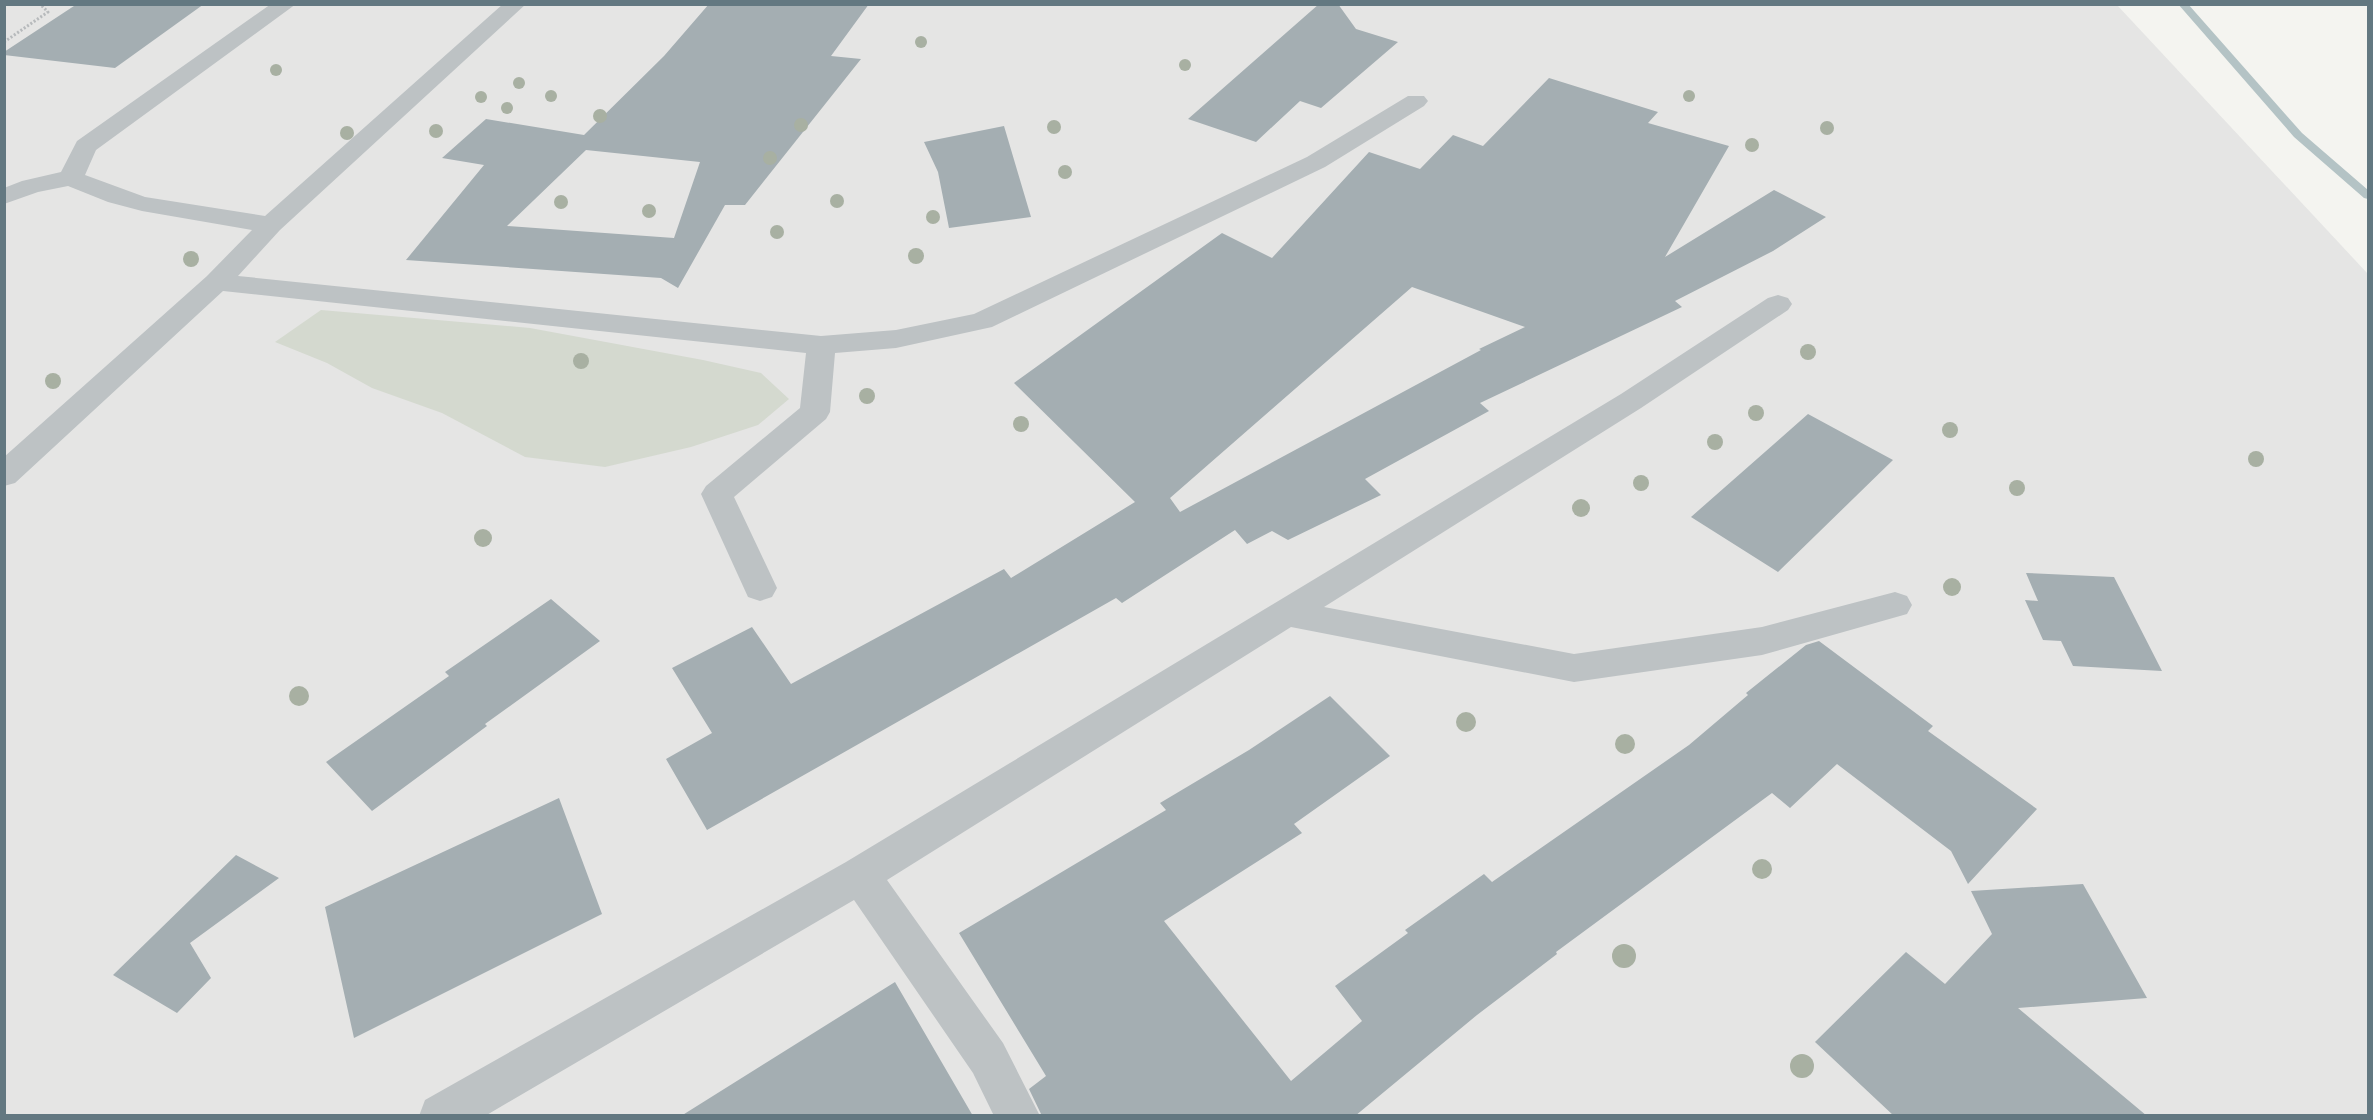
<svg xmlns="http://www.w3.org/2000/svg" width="2373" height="1120" font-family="'DM Sans',sans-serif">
  <rect width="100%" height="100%" fill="#f4f4f0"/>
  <!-- built -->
  <path fill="#e5e5e4" d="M5,5H2117L2368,274V1115L5,1116Z"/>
  <!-- green -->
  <path fill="#d4d9cf" d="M321,310L530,328L703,360L761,373L789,399L758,425L691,447L605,467L525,457L442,413L372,388L327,363L275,342Z"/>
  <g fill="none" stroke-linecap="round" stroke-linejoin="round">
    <!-- stream -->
    <path fill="#b4c3c5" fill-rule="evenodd" d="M2178,4H2188L2302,133L2368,190V199L2364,198L2294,137Z"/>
  </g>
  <!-- building -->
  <path fill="#a4aeb2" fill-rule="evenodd" d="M77,4H204L115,68L4,55V52Z
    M709,4H869L831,56L861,59L745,205H725L678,288L661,278L406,260L484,165L442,158L486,119L584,135L664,56ZM586,150L700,162L674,238L507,226Z
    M1319,4H1338L1356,29L1398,42L1321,108L1300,101L1256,142L1188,119Z
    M1549,78L1658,112L1648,123L1729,146L1665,257L1774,190L1826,217L1773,251L1675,301L1682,307L1480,403L1489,411L1365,479L1381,495L1288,540L1272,531L1247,544L1235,530L1122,603L1116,598L707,830L666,759L712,733L672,668L752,627L791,684L1004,569L1011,578L1135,502L1014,383L1222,233L1272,258L1369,152L1420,169L1453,135L1483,146ZM1412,287L1525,327L1479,349L1481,350L1180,512L1170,498Z
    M1004,126L1031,217L949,228L938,172L924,142Z
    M1808,414L1893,460L1778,572L1691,517Z
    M2026,573L2114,577L2162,671L2073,666L2061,641L2043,640L2025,600L2038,601Z
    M551,599L600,641L485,724L487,726L372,811L326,762L449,676L445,672Z
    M1819,641L1933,726L1928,731L2037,809L1968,884L1951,851L1837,764L1790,808L1772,793L1556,952L1557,954L1477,1015L1355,1116H1042L1029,1089L1046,1076L959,933L1166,810L1160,803L1249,750L1330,696L1390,756L1294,824L1302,833L1164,921L1291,1081L1362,1021L1335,986L1408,933L1405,930L1484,874L1492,882L1689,745L1748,695L1746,693L1806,645Z
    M559,798L602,914L354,1038L325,907Z
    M236,855L279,878L190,943L211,978L177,1013L113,975Z
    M2083,884L2147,998L2018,1008L2147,1116H1894L1815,1042L1906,952L1945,984L1992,934L1971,891Z
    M895,982L973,1116H681Z"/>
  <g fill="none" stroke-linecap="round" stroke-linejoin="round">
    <!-- path -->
    <path stroke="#b7babc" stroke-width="3" stroke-dasharray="2 2" stroke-linecap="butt" d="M4,42L48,12L40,4"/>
    <!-- minor -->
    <path fill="#bdc2c4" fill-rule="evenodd" d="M271,4H296L96,150L85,175L145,197L265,216L503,4H526L280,230L238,276L821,336L896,330L974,314L1307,157L1408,96H1424L1428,101L1424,106L1325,167L992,327L896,348L835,353L830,412L826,419L734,497L777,588L772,597L760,601L748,597L701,494L706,486L800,408L806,353L223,291L15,483L4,486V457L207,276L252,230L142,211L108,202L68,186L38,192L4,204V188L22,181L61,172L77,141Z
      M1778,295L1788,298L1792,304L1788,310L1641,408L1324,607L1574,654L1762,627L1895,592L1907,596L1912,605L1907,614L1762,655L1574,682L1291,627L887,880L1003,1043L1040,1116H994L973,1073L854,900L485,1116H419L425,1100L846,862L1621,394L1768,298Z"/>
  </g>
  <!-- trees -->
  <g fill="#a8b0a2">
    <circle cx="921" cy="42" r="6"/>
    <circle cx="1185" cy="65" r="6"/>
    <circle cx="276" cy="70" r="6"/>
    <circle cx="519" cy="83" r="6"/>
    <circle cx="551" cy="96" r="6"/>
    <circle cx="1689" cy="96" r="6"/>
    <circle cx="481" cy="97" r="6"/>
    <circle cx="507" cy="108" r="6"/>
    <circle cx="600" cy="116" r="7"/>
    <circle cx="801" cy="125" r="7"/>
    <circle cx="1054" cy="127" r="7"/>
    <circle cx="1827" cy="128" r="7"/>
    <circle cx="436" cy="131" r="7"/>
    <circle cx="347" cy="133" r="7"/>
    <circle cx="1752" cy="145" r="7"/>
    <circle cx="770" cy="158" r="7"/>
    <circle cx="1065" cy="172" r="7"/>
    <circle cx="837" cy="201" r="7"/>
    <circle cx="561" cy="202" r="7"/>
    <circle cx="649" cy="211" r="7"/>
    <circle cx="933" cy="217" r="7"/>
    <circle cx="777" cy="232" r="7"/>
    <circle cx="916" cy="256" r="8"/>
    <circle cx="191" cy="259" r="8"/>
    <circle cx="1808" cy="352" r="8"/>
    <circle cx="581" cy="361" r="8"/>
    <circle cx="53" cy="381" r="8"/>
    <circle cx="867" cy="396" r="8"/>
    <circle cx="1756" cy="413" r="8"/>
    <circle cx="1021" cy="424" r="8"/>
    <circle cx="1950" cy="430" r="8"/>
    <circle cx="1715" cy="442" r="8"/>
    <circle cx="2256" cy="459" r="8"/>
    <circle cx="1641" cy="483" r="8"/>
    <circle cx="2017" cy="488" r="8"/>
    <circle cx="1581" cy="508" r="9"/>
    <circle cx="483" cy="538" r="9"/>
    <circle cx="1952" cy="587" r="9"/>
    <circle cx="299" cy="696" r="10"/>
    <circle cx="1466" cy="722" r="10"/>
    <circle cx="1625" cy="744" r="10"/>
    <circle cx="1762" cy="869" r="10"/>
    <circle cx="1624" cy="956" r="12"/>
    <circle cx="1802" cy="1066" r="12"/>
  </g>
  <!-- border -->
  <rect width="2373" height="1120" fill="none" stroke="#637881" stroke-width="12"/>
</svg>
